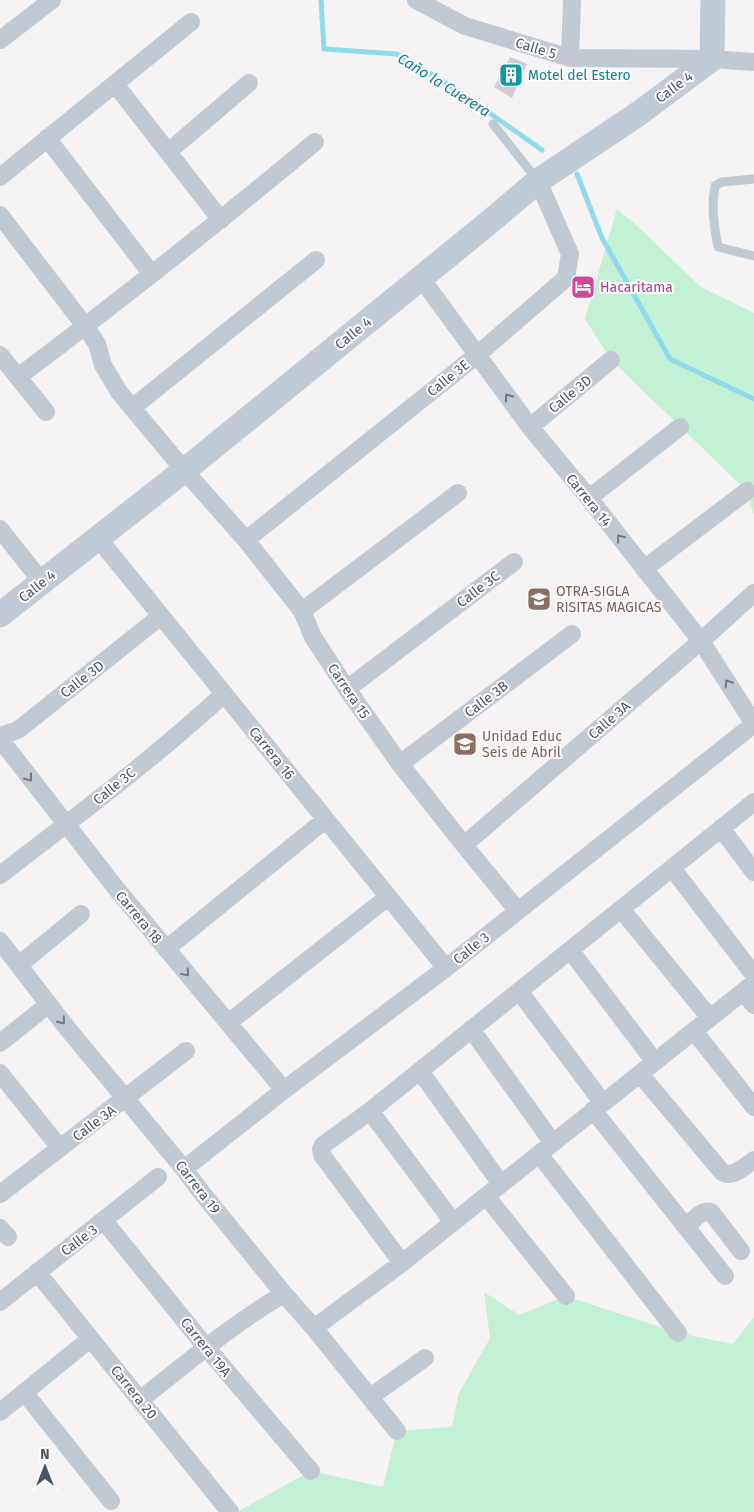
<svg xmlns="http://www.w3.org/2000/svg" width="754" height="1512" font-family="'Fira Sans',sans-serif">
  <rect width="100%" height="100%" fill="#f5f3f3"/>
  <!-- green -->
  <path fill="#c3f1d5" d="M617,209L635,224L701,287L754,313V515L747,491L611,360L585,319Z
    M484,1292L519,1315L566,1296L678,1333L733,1344L754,1317V1512H237L311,1471L383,1487L397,1431L452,1427L458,1395L490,1338Z"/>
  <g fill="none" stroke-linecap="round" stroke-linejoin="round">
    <!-- stream -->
    <path stroke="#90daee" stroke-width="5" d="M321,0L324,49L397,54L454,88L542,150
      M577,174L602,238L670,359L754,399"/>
  </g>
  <!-- building -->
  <path fill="#cdcfd5" d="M510,57L527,64L512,98L494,87Z"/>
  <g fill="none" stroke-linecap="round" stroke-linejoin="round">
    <!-- lane -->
    <path stroke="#c1cad2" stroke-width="9" d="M493,124L538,181
      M754,179L722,182L715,186C711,208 714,226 718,247L754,256"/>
    <!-- street -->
    <path stroke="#c1cad2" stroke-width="18" d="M416,0L465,26L570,58L712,59L754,62
      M0,40L52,0
      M570,58L572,0
      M115,84L221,220
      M47,138L151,273
      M168,152L249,83
      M0,177L191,22
      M0,215L85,326L97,344L103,365L119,392L184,470L246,540L302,611L313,637L347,689L400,764L464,845L518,911
      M421,278L530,427L589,498L701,641L754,724
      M0,355L46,412
      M18,377C119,301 218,223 315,142
      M132,408L316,260
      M530,427L611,360
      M589,498L680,427
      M0,529L42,582
      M98,538L446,968
      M246,540L477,355L566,278L570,254L538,181
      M644,569L747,491
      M302,611L458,493
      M347,689L514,562
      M0,736L18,730L161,616
      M0,739L115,887L284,1090
      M400,764L572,634
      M721,828L754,872
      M464,845L701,641L754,593
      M672,868L754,975
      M0,875C76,817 153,759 224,694
      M621,909L710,1018
      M0,941L67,1028L184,1169L202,1193L284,1294L314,1328L397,1431
      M166,949L325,820
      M570,950L655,1062
      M19,965L81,914
      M519,991L603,1103
      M743,992L754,1005
      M228,1023L388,897
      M471,1029L553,1143
      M694,1031L754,1107
      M0,1043L49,1004
      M420,1071L501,1184
      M0,1073L60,1148
      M640,1074L722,1172C732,1179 745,1166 754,1160
      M593,1110L725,1276
      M370,1111L453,1222
      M539,1154L678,1333
      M184,1169L284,1090L446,968L754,724
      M0,1194L186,1051
      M486,1196L566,1296
      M104,1221L206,1347L311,1471
      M686,1227C693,1221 701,1209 711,1212L741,1251
      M0,1228L8,1237
      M402,1263L322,1155L321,1149L323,1145L370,1111L754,802
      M37,1272L230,1512
      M0,1302L158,1177
      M314,1328L402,1263L754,983
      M24,1392L111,1501
      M370,1397L425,1358
      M140,1400C187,1363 232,1324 284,1294
      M0,1412L90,1339"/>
    <!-- secondary -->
    <path stroke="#c1cbd6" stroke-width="25" d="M0,615L196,461L492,220L538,181L638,114L712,59L713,0"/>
  </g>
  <!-- one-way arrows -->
  <defs><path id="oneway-chevron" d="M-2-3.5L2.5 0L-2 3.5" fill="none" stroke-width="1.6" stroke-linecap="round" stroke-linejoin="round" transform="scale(1.25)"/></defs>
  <g stroke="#6e7983">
    <use href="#oneway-chevron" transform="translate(508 397) rotate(-126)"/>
    <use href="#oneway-chevron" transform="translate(620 538) rotate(-128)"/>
    <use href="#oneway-chevron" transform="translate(728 683) rotate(-123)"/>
    <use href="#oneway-chevron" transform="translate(29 778) rotate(53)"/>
    <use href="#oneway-chevron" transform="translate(186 973) rotate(50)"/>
    <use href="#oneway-chevron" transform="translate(62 1021) rotate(51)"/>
  </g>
  <!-- icons -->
  <defs>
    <g id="building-square" transform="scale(1.25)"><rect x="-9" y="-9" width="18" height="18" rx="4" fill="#0f9aa8" stroke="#fff"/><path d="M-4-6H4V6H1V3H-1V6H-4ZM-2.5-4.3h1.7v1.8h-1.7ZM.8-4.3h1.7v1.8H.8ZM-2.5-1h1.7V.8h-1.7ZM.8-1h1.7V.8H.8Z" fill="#fff"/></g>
    <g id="hotel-square" transform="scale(1.25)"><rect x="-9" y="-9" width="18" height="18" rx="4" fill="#d1479c" stroke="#fff"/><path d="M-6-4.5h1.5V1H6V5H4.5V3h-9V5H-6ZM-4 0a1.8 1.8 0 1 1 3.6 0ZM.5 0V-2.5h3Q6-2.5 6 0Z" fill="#fff"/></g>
    <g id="school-square" transform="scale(1.25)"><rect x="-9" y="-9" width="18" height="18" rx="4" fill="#8d6e63" stroke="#fff"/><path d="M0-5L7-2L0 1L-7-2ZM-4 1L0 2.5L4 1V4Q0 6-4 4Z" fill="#fff"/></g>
  </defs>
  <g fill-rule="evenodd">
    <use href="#building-square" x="511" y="75"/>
    <use href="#hotel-square" x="583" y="287"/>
    <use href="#school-square" x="539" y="599"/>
    <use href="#school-square" x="465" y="744"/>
  </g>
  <g text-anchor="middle" stroke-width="4" stroke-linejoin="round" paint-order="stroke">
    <!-- street labels -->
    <g font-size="14" fill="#4a5661" stroke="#fff">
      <text transform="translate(536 48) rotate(17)" y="5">Calle 5</text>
      <text transform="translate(674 87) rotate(-36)" y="5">Calle 4</text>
      <text transform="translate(353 333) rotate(-39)" y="5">Calle 4</text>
      <text transform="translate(448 378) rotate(-39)" y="5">Calle 3E</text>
      <text transform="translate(570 394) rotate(-39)" y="5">Calle 3D</text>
      <text transform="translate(589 500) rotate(51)" y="5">Carrera 14</text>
      <text transform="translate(37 586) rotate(-38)" y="5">Calle 4</text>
      <text transform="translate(478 589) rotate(-37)" y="5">Calle 3C</text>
      <text transform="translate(82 679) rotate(-38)" y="5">Calle 3D</text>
      <text transform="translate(349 691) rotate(56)" y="5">Carrera 15</text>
      <text transform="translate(486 699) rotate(-37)" y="5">Calle 3B</text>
      <text transform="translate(609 720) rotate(-41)" y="5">Calle 3A</text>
      <text transform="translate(272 753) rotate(51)" y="5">Carrera 16</text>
      <text transform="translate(114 786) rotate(-39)" y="5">Calle 3C</text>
      <text transform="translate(139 917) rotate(50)" y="5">Carrera 18</text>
      <text transform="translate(471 948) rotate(-39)" y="5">Calle 3</text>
      <text transform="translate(94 1123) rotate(-37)" y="5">Calle 3A</text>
      <text transform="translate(198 1187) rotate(52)" y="5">Carrera 19</text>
      <text transform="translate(79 1240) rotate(-37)" y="5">Calle 3</text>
      <text transform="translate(206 1347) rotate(51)" y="5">Carrera 19A</text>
      <text transform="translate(134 1392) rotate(51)" y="5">Carrera 20</text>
    </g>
    <!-- culture labels -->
    <g font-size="14" fill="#0d838f" stroke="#fff" text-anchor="start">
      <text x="528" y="80">Motel del Estero</text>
    </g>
    <!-- hotel labels -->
    <g font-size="14" fill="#b23c85" stroke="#fff" text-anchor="start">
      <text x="600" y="292">Hacaritama</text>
    </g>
    <!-- education labels -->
    <g font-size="14" fill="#785e54" stroke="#fff" text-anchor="start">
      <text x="556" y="596">OTRA-SIGLA<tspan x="556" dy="16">RISITAS MAGICAS</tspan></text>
      <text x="482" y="741">Unidad Educ<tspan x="482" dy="16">Seis de Abril</tspan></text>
    </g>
    <!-- water labels -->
    <g font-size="15" font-style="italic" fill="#0c7c9b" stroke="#fff">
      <text transform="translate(444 85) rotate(32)" y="5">Caño la Cuerera</text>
    </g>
  </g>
  <!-- north arrow -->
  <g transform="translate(45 1467)" stroke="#ffffff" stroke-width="4" paint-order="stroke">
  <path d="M0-4L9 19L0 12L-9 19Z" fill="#4a5661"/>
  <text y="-8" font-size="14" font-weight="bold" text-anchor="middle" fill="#4a5661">N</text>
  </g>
</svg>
